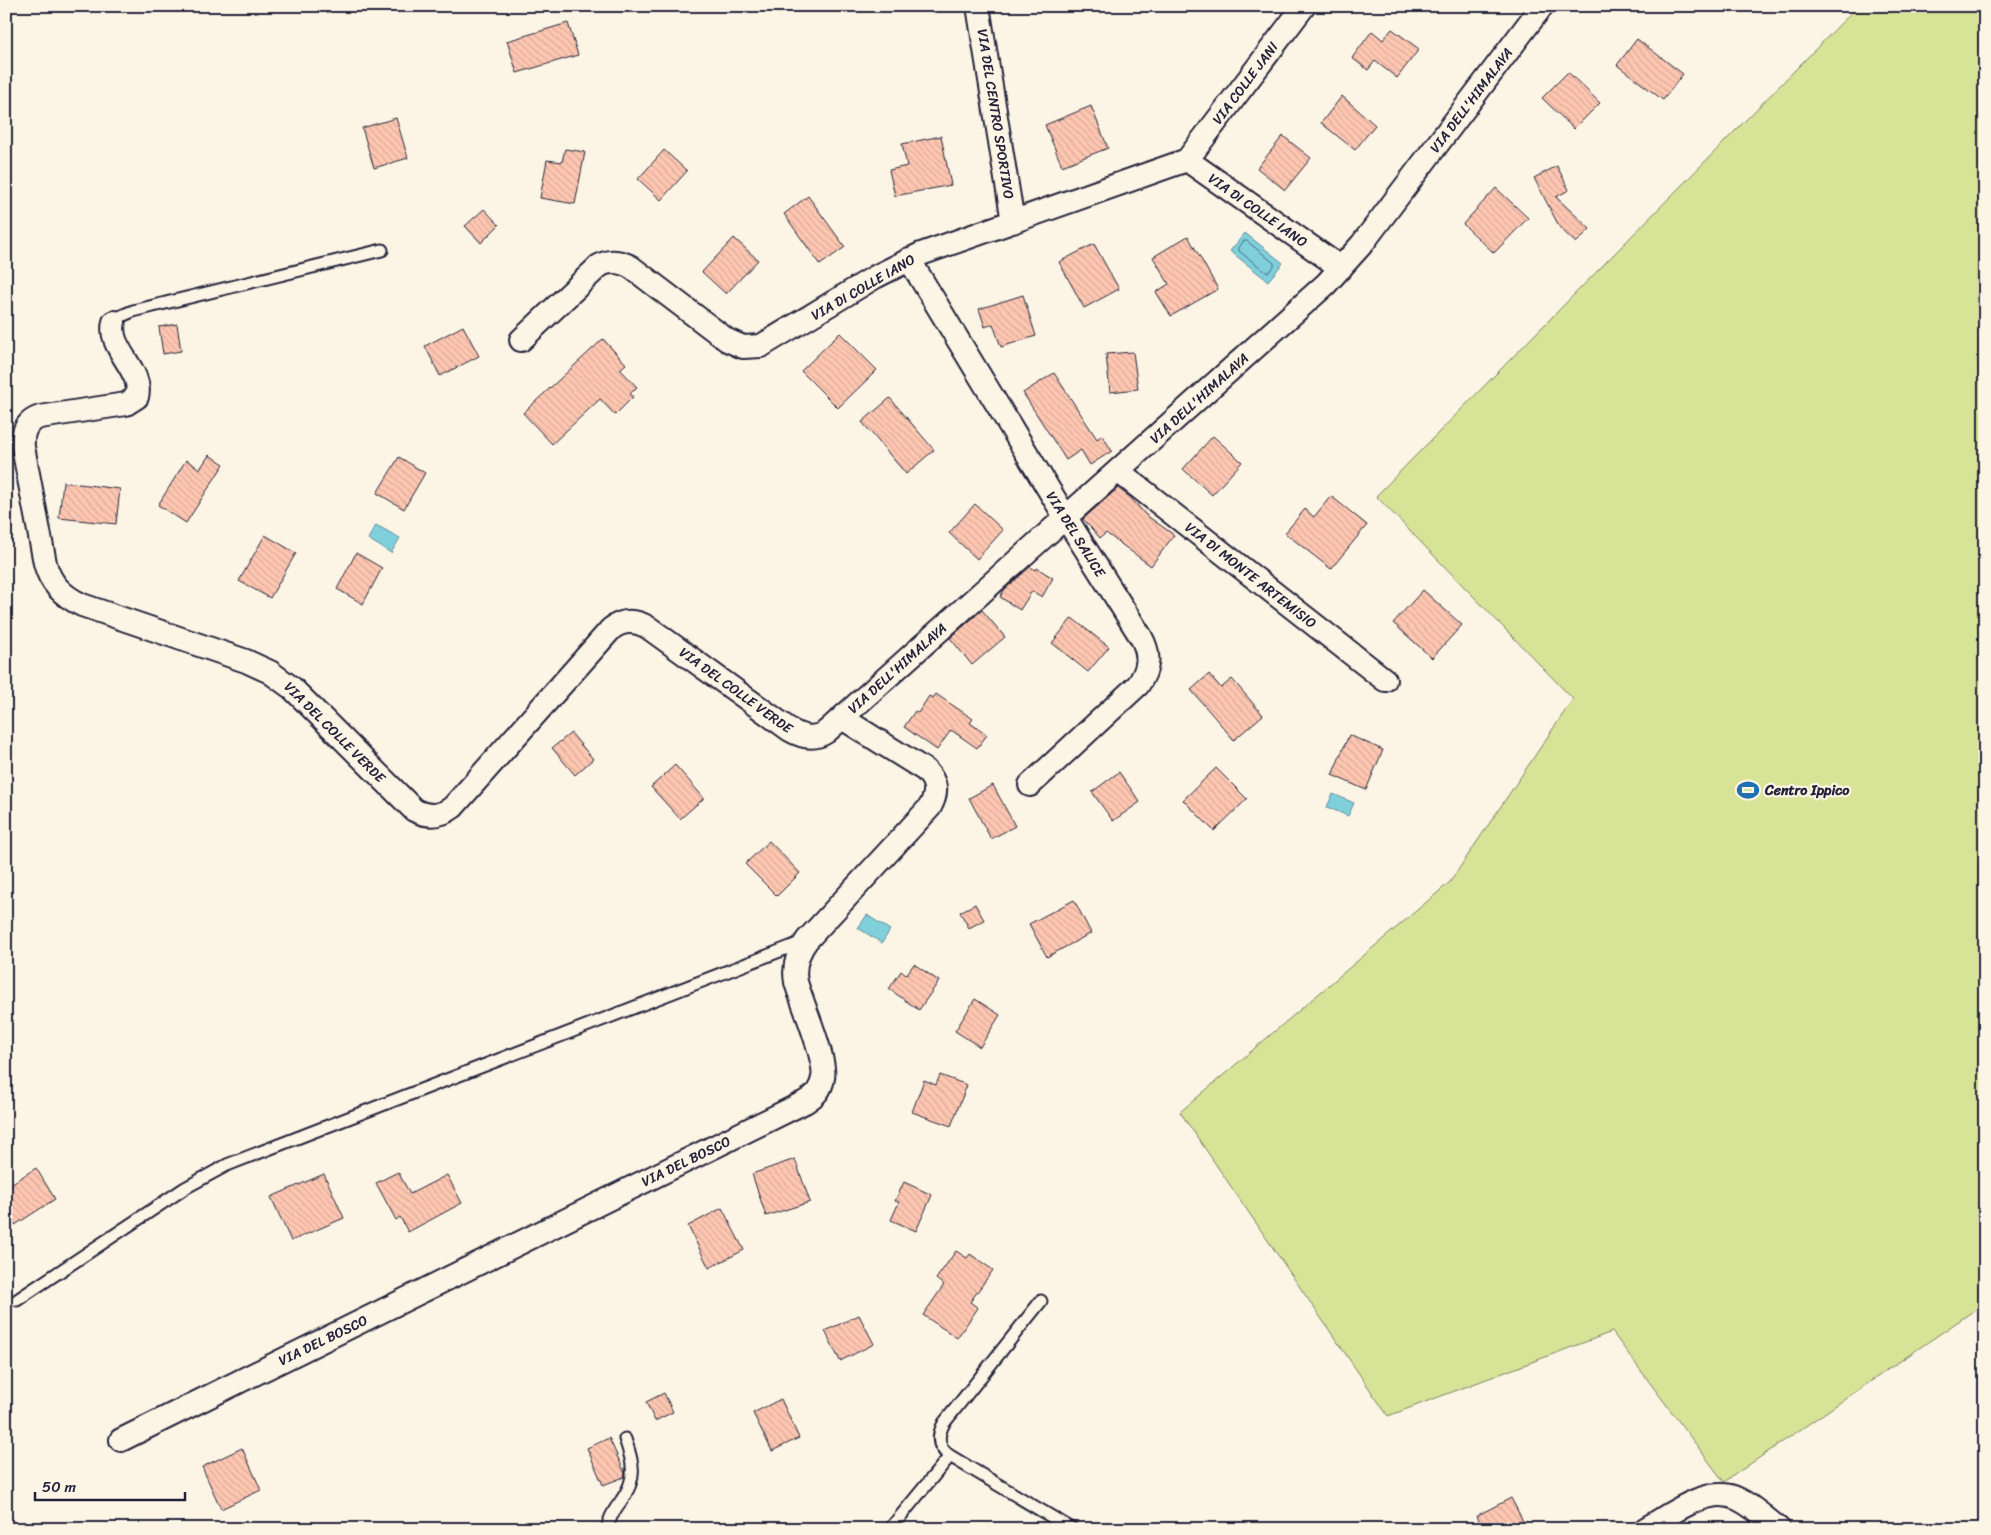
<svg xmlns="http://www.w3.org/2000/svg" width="1991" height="1535" font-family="Sriracha,sans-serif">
  <defs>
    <pattern id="building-back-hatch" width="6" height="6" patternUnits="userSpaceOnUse" patternTransform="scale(1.25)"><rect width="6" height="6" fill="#fec7b1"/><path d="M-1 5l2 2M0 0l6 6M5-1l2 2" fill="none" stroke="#d9ab99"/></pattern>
  </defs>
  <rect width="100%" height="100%" fill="#fcf5e5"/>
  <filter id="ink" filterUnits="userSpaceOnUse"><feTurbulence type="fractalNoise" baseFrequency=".02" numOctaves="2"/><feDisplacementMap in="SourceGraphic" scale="10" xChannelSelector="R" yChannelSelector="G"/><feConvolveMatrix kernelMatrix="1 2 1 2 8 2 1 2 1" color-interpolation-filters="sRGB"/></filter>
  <g filter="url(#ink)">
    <!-- pitch -->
    <path fill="#d7e396" stroke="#7c8268" d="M1858,6H1985V1303L1724,1482L1612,1332L1388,1416L1180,1112L1450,882L1573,699L1376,496Z"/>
    <!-- water -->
    <path fill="#80d0dc" stroke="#5a8a9c" d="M1245,233L1283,263L1268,281L1230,251Z
      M376,525L400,538L391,553L368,539Z
      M1333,794L1354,803L1348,816L1327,807Z
      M867,915L890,930L882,943L858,928Z"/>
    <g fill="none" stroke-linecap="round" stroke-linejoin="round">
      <!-- shore -->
      <path stroke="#48687b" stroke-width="1" d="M1244,241H1247L1274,263V266L1269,272H1266L1239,251V248Z"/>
    </g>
    <!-- building -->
    <path fill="url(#building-back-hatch)" stroke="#22223b" d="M568,23L578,55L517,73L507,41Z
      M1392,29L1419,49L1397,78L1375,61L1368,70L1352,58L1372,31L1383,40Z
      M1637,39L1683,74L1663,100L1617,65Z
      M1568,72L1600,103L1574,129L1542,98Z
      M1342,96L1375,125L1355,150L1321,123Z
      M1091,106L1108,148L1062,166L1045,125Z
      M396,118L408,158L374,168L362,128Z
      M941,136L951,185L895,196L889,170L907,166L902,144Z
      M1283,136L1311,158L1285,190L1257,168Z
      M565,149L585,152L575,204L540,198L547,160L562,162Z
      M664,150L687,171L661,200L638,179Z
      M1557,166L1569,190L1556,197L1590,229L1576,243L1560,228L1534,178Z
      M1496,188L1528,218L1494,253L1463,224Z
      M808,196L845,247L820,265L784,214Z
      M484,209L499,225L481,243L465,226Z
      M1188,236L1218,289L1171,316L1156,292L1169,284L1153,257Z
      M734,238L758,260L726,294L702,272Z
      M1094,244L1119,289L1084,308L1059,262Z
      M1023,295L1036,336L1001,347L993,324L985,327L979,309Z
      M177,324L181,351L163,354L159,327Z
      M463,326L479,356L440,376L425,346Z
      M840,333L877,370L838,408L801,371Z
      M603,339L626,364L620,369L637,387L630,394L633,397L615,415L600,399L552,444L523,413Z
      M1133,352L1138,389L1110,392L1106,354Z
      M1054,373L1097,439L1102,435L1112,451L1090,465L1081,450L1066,460L1023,393Z
      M890,398L934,450L906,474L862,422Z
      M1213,436L1242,462L1212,495L1183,469Z
      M209,455L224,464L186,523L158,505L186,460L200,469Z
      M399,457L425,473L404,509L377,493Z
      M63,482L120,489L116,524L59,518Z
      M1118,488L1130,497L1146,515L1174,535L1151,566L1106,533L1100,538L1083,519Z
      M1331,496L1367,525L1331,569L1285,533L1305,509L1314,517Z
      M975,504L1003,530L977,559L949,533Z
      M265,535L296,553L270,598L239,581Z
      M356,553L382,568L363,604L337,589Z
      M1030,567L1036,570L1037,568L1053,578L1042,597L1032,591L1020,610L1000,597L1004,590Z
      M1423,590L1462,625L1432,658L1393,623Z
      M982,610L1005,637L972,665L950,638Z
      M1072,618L1109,647L1088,672L1052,643Z
      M1209,674L1221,688L1232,679L1263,715L1234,740L1191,690Z
      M936,694L973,719L970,723L987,735L977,748L951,730L937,750L904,727L915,711L918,713L929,696L933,698Z
      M571,733L593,759L575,775L552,748Z
      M1349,735L1383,750L1366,790L1332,775Z
      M675,765L704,798L680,819L651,787Z
      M1216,768L1247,799L1214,831L1183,800Z
      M1119,772L1140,802L1113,821L1092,792Z
      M993,785L1015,826L991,839L969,798Z
      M769,841L800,873L777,896L745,864Z
      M1074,900L1091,933L1047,957L1029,924Z
      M975,904L984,920L969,928L960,912Z
      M914,964L939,981L919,1010L889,989L901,971L906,975Z
      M975,999L1000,1015L980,1047L955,1031Z
      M940,1075L967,1085L951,1126L912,1112L924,1080L936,1085Z
      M795,1159L810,1202L766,1216L752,1174Z
      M36,1168L55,1199L15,1225L6,1211V1187Z
      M398,1172L410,1194L447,1175L462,1203L408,1232L400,1217L396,1220L376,1183Z
      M324,1174L344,1218L291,1241L271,1197Z
      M904,1182L932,1195L916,1231L891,1220L899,1202L895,1201Z
      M722,1208L744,1250L709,1268L688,1226Z
      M956,1251L967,1258L970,1254L993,1270L970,1302L978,1308L957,1338L923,1315L944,1285L936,1279Z
      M859,1315L874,1344L840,1361L825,1331Z
      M664,1393L673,1412L655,1421L646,1402Z
      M781,1399L799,1438L772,1451L753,1413Z
      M609,1438L625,1473L624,1477L603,1485L587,1448Z
      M242,1448L261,1490L221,1509L202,1467Z
      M1511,1498L1524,1523L1512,1529H1482L1476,1516Z"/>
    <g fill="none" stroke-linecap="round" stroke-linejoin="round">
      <!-- lane casing -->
      <g stroke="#22223b" stroke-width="15">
        <path id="lane" d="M114,322L119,317L133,311L382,250
          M17,1300L185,1188L227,1165L803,942
          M1041,1301L944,1423C937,1436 937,1447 950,1456L1072,1529
          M607,1529C609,1518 614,1510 621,1501C637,1479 634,1464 625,1439
          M890,1529L950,1456"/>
      </g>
      <!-- street casing -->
      <g stroke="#22223b" stroke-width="26">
        <path id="street" d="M978,6L1013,222
          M1187,160L1304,6
          M909,259L1066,518L1141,637C1151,655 1149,669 1138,685L1030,785
          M114,322C107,349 144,370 137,397L126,404L40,417C25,422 22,433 23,447L45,563C50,584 63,596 82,605L246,661L270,672L292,688L414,810C428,817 440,817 453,807L611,629C623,619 636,620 649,628L790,730C802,737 814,740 826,732L1326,284L1362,244L1542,6
          M521,340L599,266C609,260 620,261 631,267L727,340L743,347L761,346L875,277L921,254L1187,160L1341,268
          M1118,471L1385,680
          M121,1440L805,1102C815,1096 821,1090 823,1078C827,1059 802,1004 796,982C793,966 798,952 807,940L930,807C938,792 937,782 925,770L842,718
          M1645,1529C1670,1515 1709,1484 1738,1499C1753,1506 1766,1519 1779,1529"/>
      </g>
      <!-- lane -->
      <use href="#lane" stroke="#fcf5e5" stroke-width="11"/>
      <!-- street -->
      <use href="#street" stroke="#fcf5e5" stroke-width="22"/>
    </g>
  </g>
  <!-- icons -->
  <defs>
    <g id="stadium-bare" transform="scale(1.725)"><path d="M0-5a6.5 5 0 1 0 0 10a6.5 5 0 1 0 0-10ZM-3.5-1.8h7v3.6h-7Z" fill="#1f6fb2" stroke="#fcf5e5" stroke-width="2.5" paint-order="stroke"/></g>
  </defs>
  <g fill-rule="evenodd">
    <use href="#stadium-bare" x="1748" y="790"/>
  </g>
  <g text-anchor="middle" stroke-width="4.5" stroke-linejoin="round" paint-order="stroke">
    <!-- street labels -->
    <g font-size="14" fill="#22223b" stroke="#fcf5e5">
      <text transform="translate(1245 83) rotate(-53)" y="5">VIA COLLE JANI</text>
      <text transform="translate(1471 100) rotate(-53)" y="5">VIA DELL'HIMALAYA</text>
      <text transform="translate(996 114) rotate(81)" y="5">VIA DEL CENTRO SPORTIVO</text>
      <text transform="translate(1258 210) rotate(35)" y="5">VIA DI COLLE IANO</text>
      <text transform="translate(863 287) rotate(-30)" y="5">VIA DI COLLE IANO</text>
      <text transform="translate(1199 398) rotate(-42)" y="5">VIA DELL'HIMALAYA</text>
      <text transform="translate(1076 534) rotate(58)" y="5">VIA DEL SALICE</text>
      <text transform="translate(1251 575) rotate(38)" y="5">VIA DI MONTE ARTEMISIO</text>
      <text transform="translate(897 668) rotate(-42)" y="5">VIA DELL'HIMALAYA</text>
      <text transform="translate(736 690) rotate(36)" y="5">VIA DEL COLLE VERDE</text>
      <text transform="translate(335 732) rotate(45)" y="5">VIA DEL COLLE VERDE</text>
      <text transform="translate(686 1161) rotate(-26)" y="5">VIA DEL BOSCO</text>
      <text transform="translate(323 1340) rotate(-26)" y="5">VIA DEL BOSCO</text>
    </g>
    <!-- poi labels -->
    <g font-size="14" font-weight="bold" fill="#22223b" stroke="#fcf5e5" text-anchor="start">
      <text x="1765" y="795">Centro Ippico</text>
    </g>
  </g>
  <!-- margin -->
  <rect width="1991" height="1535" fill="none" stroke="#fcf5e5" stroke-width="25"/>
  <rect x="12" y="12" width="1966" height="1510" fill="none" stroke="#22223b" stroke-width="2" filter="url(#ink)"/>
  <!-- scale -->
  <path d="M35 1492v8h150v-8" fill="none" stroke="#22223b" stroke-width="2.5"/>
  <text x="42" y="1492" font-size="15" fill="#22223b" stroke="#fcf5e5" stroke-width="4" paint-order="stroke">50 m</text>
</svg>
